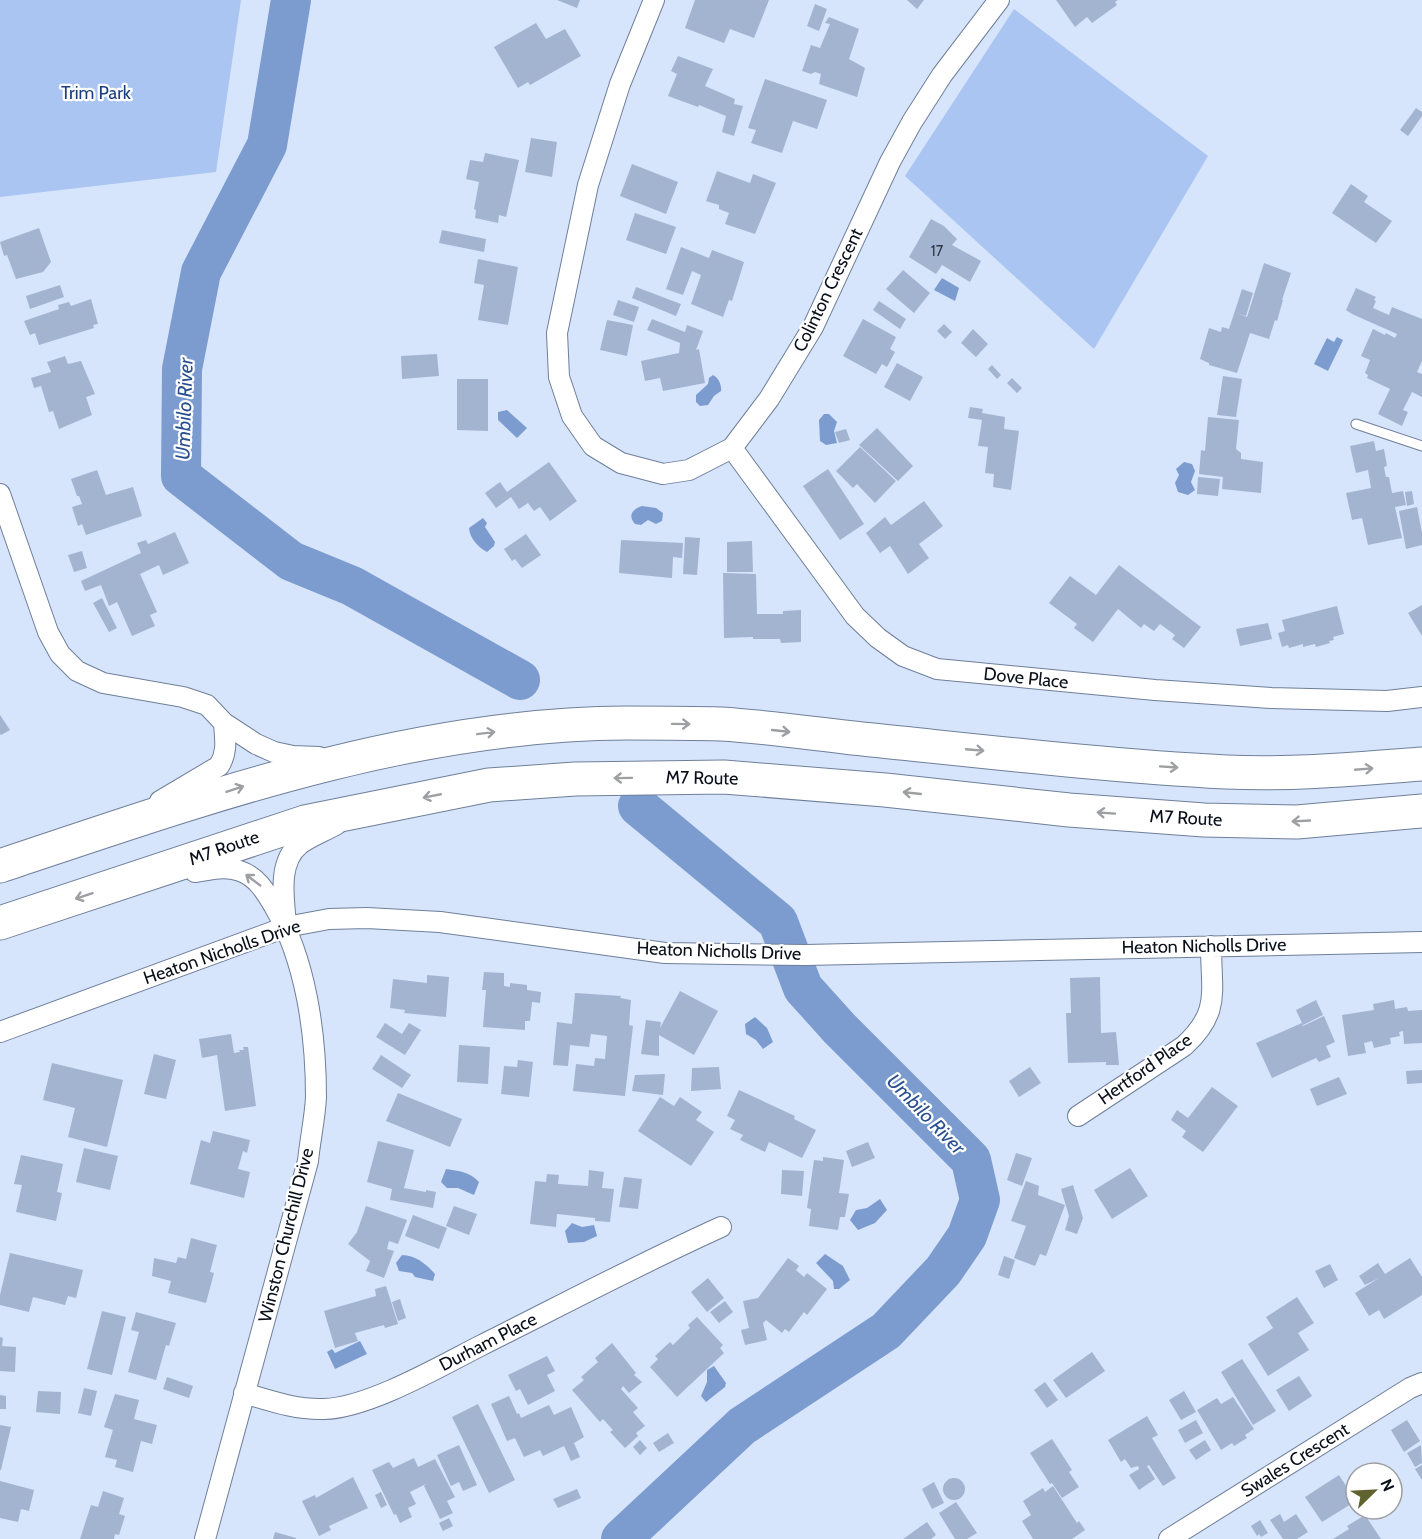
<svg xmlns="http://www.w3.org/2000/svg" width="1422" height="1539" font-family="Cabin,sans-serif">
  <rect width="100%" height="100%" fill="#d6e5fc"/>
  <!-- green -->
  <path fill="#aac5f2" d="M0,0H241L216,172L0,197Z
    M1014,9L1208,156L1094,349L905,176Z"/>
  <!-- water -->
  <path fill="#7c9ccf" d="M942,278L959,288L955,301L934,290Z
    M1337,337L1343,340L1328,371L1314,364L1327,338L1334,342Z
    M713,375C718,377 722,385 721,391L714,396L708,405L700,406L696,402V395L708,384L709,378Z
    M507,410L527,428L517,438L498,420V412Z
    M824,414H829L837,422L834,431L837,443L826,445L820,441L819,420Z
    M1184,462L1192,464L1195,471L1191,482L1195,490L1188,495L1178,492L1175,483L1179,475L1176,469Z
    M642,506L656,508L663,513L662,521L656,524L648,520L641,525L635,524C627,515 633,509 642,506Z
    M483,518L487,523L485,527L495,542L494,546L487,552C478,547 470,539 469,528Z
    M755,1017L767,1028L773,1042L763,1049L756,1040L746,1034L745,1024Z
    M446,1169C459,1171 470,1172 479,1182L474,1195L458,1188H447L441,1182Z
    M880,1199L887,1210L875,1223L858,1230L850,1220L856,1210L867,1208Z
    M572,1223L582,1227L594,1225L597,1236L584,1242L568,1243L565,1231Z
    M825,1254L843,1266L850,1280L839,1289H834L833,1281L816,1263Z
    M402,1255C416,1255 427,1265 435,1274L433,1281L415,1277L412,1273L399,1271L396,1263Z
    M360,1341L367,1354L335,1369L327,1352L332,1349L335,1353Z
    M714,1366L726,1383L725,1387L706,1402L701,1396L707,1382V1370Z"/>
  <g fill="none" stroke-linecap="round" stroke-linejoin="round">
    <!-- river -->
    <path stroke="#7c9ccf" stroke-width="40" d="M291,0L267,145L201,272L182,369L181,476L291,561L352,586L520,680
      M621,1539L742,1426L886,1331L943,1271L967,1236L980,1200L971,1160L839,1028L803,988L778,922L638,806"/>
  </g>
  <!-- building -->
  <path fill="#a3b4d1" d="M557,0H580L577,8Z
    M695,0H769L754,38L730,29L724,43L685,28Z
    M907,0H924L917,9Z
    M1056,0H1118L1115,2L1117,5L1092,23L1087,17L1075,27Z
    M815,4L827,9L819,31L807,26Z
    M829,17L859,29L849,59L865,68L857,97L819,84L821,74L815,72L811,74L802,71L811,45L820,48L830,24L825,23Z
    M536,23L546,39L565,29L581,56L530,85L528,82L518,88L494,47Z
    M678,56L713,69L705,86L735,99L734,104L743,106L734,136L722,132L726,116L699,105L698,107L668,96L677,74L671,71Z
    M765,79L827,100L817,129L793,121L782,153L751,143L756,130L748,128Z
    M1416,108L1422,112V116L1408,136L1400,130Z
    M531,138L557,142L552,177L525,172Z
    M485,153L519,160L506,217L499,215L498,223L475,218L476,210L474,209L479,182L466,179L470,160L483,162Z
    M632,164L678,182L666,214L620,196Z
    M717,171L750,183L753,174L776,183L755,234L725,224L729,213L719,209V205L706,201Z
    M1351,184L1368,196L1364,202L1392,221L1376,243L1332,213Z
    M635,213L676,227L666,254L626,240Z
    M931,219L944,226L957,239L952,245L981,261L970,282L942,265L936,274L909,257Z
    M39,228L51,262L43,272L16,279L7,255L4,256L0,242Z
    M442,230L486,239L484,252L439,243Z
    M681,247L709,258L712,250L744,262L732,301L729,300L723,317L691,304L701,275L692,271L683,295L666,289Z
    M478,259L518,267L508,325L478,320L484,285L474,283Z
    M1264,263L1291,273L1282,300H1283L1277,321L1275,320L1269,339L1250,333L1237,373L1209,365V363L1200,359L1209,328L1221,332L1222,327L1229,329L1242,289L1253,293L1246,316L1237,313L1247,317Z
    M903,270L930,293L914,313L886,289Z
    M60,285L64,297L30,309L26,296Z
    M636,287L681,304L676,316L632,298Z
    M1356,288L1376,297L1374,300L1376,301L1373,308L1389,315L1392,307L1422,319V361L1417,372L1422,374V397L1412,392L1403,410L1408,412L1402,426L1378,414L1390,389L1367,378L1368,375L1365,373L1370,360L1361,356L1373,329L1385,335L1386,333L1395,338L1397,334L1352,314L1346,310Z
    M91,299L98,324L93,325L94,328L39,345L35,333L30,335L24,321L59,309L58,305L69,302L71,306Z
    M618,300L639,307L634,322L613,315Z
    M879,301L906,319L900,329L873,310Z
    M652,319L685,332L687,325L703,331L696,350L699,349L705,383L663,391L660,378L645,381L641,361L679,353L680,343L647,330Z
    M863,319L896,337L890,349L895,352L887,367L882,364L876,374L843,356Z
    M607,320L633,325L627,356L600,350Z
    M944,324L952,332L945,339L937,331Z
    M973,329L988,344L976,357L961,343Z
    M437,354L439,376L402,379L401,356Z
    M65,356L68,364L81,361L95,394L86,397L92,415L59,429L53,411L49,412L41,386L34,388L31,378L51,372L47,362Z
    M897,363L923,377L910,401L884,387Z
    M992,365L1001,375L997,379L988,369Z
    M1223,376L1242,379L1236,417L1217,415Z
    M1012,378L1022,388L1017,393L1007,383Z
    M457,379H488V431L457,430Z
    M970,407L983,409L982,413L1005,417L1004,429L1019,431L1011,490L993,487L994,474L985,473L988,447L978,446L982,420L968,418Z
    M1208,417L1239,420L1236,449L1241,453V459L1263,462L1261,493L1222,489L1223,477L1199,474L1201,450L1205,451Z
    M877,428L913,466L898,481L859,445Z
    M846,429L850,440L839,443L835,432Z
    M1374,441L1376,451L1384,449L1387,466L1384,467L1386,477H1389L1392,493L1403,491L1406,505L1395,507L1402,538L1368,545L1362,518L1352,520L1346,493L1371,488L1368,470L1356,473L1350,446Z
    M860,447L896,481L875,503L857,484L853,488L836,471Z
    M549,462L577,501L550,521L540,507L534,511L528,503L519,509L511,497L496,508L485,493L500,482L507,492Z
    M828,469L864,524L840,540L803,486Z
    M97,470L106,495L133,487L142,516L86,535L82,524L78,526L72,507L82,504L79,496H77L71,479Z
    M1198,477L1220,479L1218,496L1197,494Z
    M1412,491L1414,504L1407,506L1405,492Z
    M924,501L943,526L919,544L929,558L908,574L890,546L880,553L866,533L885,517L891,525Z
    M1417,507L1422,533V545L1406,549L1399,511Z
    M175,532L189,563L163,575L159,565L140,574L157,612L150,615L155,626L132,636L117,602L109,606L101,585L85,591L81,581L141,553L137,543L146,540L148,544Z
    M526,534L541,555L522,568L515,559L512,561L504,549Z
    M685,537L700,538L697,575L683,574Z
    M621,540L683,543L682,558L673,557L672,578L619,573Z
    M752,541L753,572H727V542Z
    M82,551L87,568L74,572L68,555Z
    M1119,565L1201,627L1184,648L1172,639L1175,635L1160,624L1154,631L1144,624L1141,628L1118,609L1093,642L1074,628L1077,624L1049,603L1070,576L1096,595Z
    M723,573L756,574L757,614H783V611L801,610V642L781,643L780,639H753V637L724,638Z
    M102,598L117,628L109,632L93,603Z
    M1422,605V636L1408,613Z
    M1337,606L1344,634L1333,637L1334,640L1329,641L1330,643L1316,647L1315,644L1303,647V644L1289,648L1288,645L1282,647L1278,633L1285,631L1282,620Z
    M1268,623L1272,639L1240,646L1236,629Z
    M0,715L10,730L1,735L0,734Z
    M484,972L504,973V986L510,987V983L527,985V990L541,992L540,1003L532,1002L530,1021H525V1030L483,1027L486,990H482Z
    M427,975L449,977L446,1017L404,1013L405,1010L390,1008L393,979L427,983Z
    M1100,977L1101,1033L1116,1032L1119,1065H1106V1062L1068,1063L1066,1013H1071L1070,978Z
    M680,991L718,1011L694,1055L659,1035V1056L641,1054L646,1020L661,1022L660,1028Z
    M575,993L621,996L620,998L631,1000L629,1025L633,1026L625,1096L573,1091L576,1064L594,1066L595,1058L605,1059L607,1036L591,1034L589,1047L570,1045L568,1066L553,1065L557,1022L572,1024Z
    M1316,1000L1323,1015L1303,1025L1296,1010Z
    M1394,1000L1395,1009L1407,1007L1408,1011L1422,1010V1043L1404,1044L1403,1031L1399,1032L1400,1036L1390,1038L1391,1044L1374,1048L1372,1041L1364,1043L1366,1053L1348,1056L1342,1015L1374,1010L1373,1004Z
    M1324,1016L1335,1042L1326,1046L1331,1057L1319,1062L1316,1058L1272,1078L1256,1043L1302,1023L1303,1026Z
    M385,1023L402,1034L409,1023L421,1030L405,1055L376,1037Z
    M231,1034L234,1053L240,1052L239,1050H244L243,1047H248L256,1106L225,1111L217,1055L202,1058L199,1039Z
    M459,1045L490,1047L488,1084L457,1082Z
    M154,1054L176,1060L166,1099L144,1094Z
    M381,1055L411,1075L402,1088L372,1069Z
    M518,1060L533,1062L529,1097L501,1094L504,1066L517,1067Z
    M52,1063L123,1080L107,1147L68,1137L75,1108L43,1100Z
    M719,1067L721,1089L691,1091L692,1068Z
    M1030,1067L1041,1083L1019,1097L1009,1081Z
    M1422,1070V1083L1407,1084L1406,1071Z
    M665,1074L663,1095L632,1091L635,1075Z
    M1339,1077L1347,1094L1317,1106L1310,1089Z
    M1212,1087L1238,1106L1203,1152L1182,1137L1186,1131L1171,1120L1177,1110L1188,1118Z
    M739,1090L795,1116L794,1119L816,1130L802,1158L769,1142L765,1152L740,1140L743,1135L730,1129L735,1120L727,1116Z
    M398,1093L462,1119L450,1147L386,1121Z
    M660,1097L674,1106L680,1097L702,1112L696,1120L714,1132L691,1166L638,1131Z
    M213,1131L250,1140L247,1153L243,1151L238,1169L250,1172L244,1198L190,1184L201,1140L210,1143Z
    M378,1141L414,1150L404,1188L426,1192V1190L436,1192L433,1208L390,1200L392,1189L367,1182Z
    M868,1142L875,1158L852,1167L846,1151Z
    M84,1148L118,1156L110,1190L76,1182Z
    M1016,1153L1032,1158L1022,1186L1007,1180Z
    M21,1155L63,1164L57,1192L62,1193L56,1221L16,1212L22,1185L14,1184Z
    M823,1157L844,1160L839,1193L849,1194L845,1217H840L838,1230L809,1226L811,1209L807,1208L814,1160L823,1161Z
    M1130,1168L1148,1196L1112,1219L1094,1190Z
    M589,1170L604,1172L602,1188L614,1189L610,1222L595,1221V1218L557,1214L556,1227L530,1224L535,1181L546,1182L547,1174L559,1175L558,1184L588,1186Z
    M782,1170L804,1171L802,1196L781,1194Z
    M624,1177L642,1179L638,1209L619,1207Z
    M1026,1181L1039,1186L1038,1195L1065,1205L1046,1256L1040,1254L1035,1266L1014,1258L1026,1226L1011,1221Z
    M1073,1185L1083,1218L1077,1234L1065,1230L1069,1216L1061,1189Z
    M366,1206L407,1220L398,1244L389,1241L387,1249L394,1251L384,1278L366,1271L370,1261L348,1244L357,1232Z
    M454,1206L477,1214L469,1235L446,1226Z
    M413,1215L447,1228L439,1249L405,1236Z
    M191,1238L217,1245L210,1272L214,1273L206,1303L168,1293L171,1281L152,1276L154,1258L176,1263L178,1257L186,1259Z
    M10,1253L83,1270L76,1298L68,1296L65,1305L33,1297L29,1312L0,1305V1295Z
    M1004,1256L1015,1260L1009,1279L998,1275Z
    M788,1258L799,1266L796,1270L804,1277L807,1273L827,1289L807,1315L804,1312L789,1332L785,1329L782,1333L766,1320L763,1323L767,1340L745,1345L741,1330L749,1328L743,1301L758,1298Z
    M1410,1258L1422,1277V1295L1384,1319L1379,1310L1369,1316L1355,1293L1379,1278L1365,1285L1359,1276L1378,1263L1385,1274Z
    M1330,1264L1338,1280L1324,1288L1315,1271Z
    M708,1278L724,1298L707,1312L691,1292Z
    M386,1286L398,1324L385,1328L384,1325L355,1333L358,1341L335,1348L324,1311L376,1296L375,1289Z
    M1297,1297L1314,1323L1298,1333L1309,1350L1268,1376L1248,1344L1273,1328L1266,1317Z
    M400,1299L406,1318L398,1321L392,1302Z
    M725,1301L733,1312L719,1323L710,1312Z
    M102,1311L126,1317L112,1375L87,1369Z
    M136,1312L176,1323L169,1346L166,1345L156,1380L128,1372L139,1332L131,1330Z
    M697,1317L723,1345L720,1348L724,1353L677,1397L650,1367L658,1359L655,1356L670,1342L673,1345L690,1328L688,1325Z
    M0,1337L3,1338L2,1346L16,1347L15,1372L0,1371Z
    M612,1343L636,1373L634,1375L642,1382L629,1393L623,1386L621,1389L638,1408L633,1412L645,1426L636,1433L638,1436L625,1448L610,1432L613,1430L603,1419L600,1422L572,1390L584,1380L581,1377L598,1362L595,1358Z
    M1092,1352L1105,1371L1066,1398L1053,1380Z
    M547,1356L555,1371L547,1375L555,1391L528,1405L520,1389L516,1391L508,1375Z
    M1242,1359L1276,1411L1253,1425L1221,1372Z
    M1299,1376L1312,1396L1289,1411L1276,1390Z
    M167,1377L193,1386L189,1398L163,1389Z
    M1045,1382L1058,1400L1047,1408L1034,1390Z
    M84,1388L97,1391L91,1416L78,1413Z
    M38,1391L61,1392L60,1414L36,1412Z
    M1184,1391L1196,1412L1181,1420L1169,1400Z
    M115,1394L139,1400L134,1419L157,1425L152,1444L141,1441L133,1472L115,1467L117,1460L105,1457L113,1430L104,1427Z
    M0,1395L6,1396V1409H0Z
    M509,1396L517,1414L519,1413L521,1418L549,1405L554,1415L571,1407L584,1437L574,1443L580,1457L571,1461L564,1446L543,1456L540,1450L524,1457L515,1438L507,1441L491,1404Z
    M1233,1397L1254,1429L1245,1435L1247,1438L1234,1446L1232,1443L1221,1450L1197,1410L1217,1398L1221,1404Z
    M478,1404L515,1480L489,1493L452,1417Z
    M1147,1416L1158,1435L1152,1438L1176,1478L1163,1486L1149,1465L1147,1466L1155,1479L1139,1490L1129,1475L1139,1469L1138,1466L1131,1468L1125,1459L1121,1462L1108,1440Z
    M1196,1420L1203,1433L1185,1443L1178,1430Z
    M1407,1420L1420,1441L1404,1452L1391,1430Z
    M0,1425L11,1427L1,1470H0Z
    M668,1433L674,1443L659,1452L653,1443Z
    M1052,1439L1072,1470L1069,1472L1079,1487L1062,1498L1052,1483L1050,1484L1030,1453Z
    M640,1440L647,1448L640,1455L633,1447Z
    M1205,1440L1211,1450L1196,1460L1189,1450Z
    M459,1445L477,1485L463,1491L459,1482L451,1486L437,1455Z
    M1421,1445L1422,1463L1415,1467L1407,1453Z
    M414,1458L418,1467L435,1459L455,1497L447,1501L453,1513L440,1519L424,1486L426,1484L410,1492L416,1504L408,1508L412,1517L400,1523L396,1514L394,1515L372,1470L389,1462L393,1468Z
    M1422,1465V1480L1415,1469Z
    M1339,1475L1356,1501L1322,1522L1305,1497Z
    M353,1477L368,1508L329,1526L331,1530L319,1536L302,1501L315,1495L316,1498Z
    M943 1489a11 11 0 1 1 22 0a11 11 0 1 1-22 0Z
    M0,1481L34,1490L29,1511L21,1509L18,1522L0,1518Z
    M934,1482L944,1503L932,1509L922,1489Z
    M1053,1486L1077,1523L1079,1521L1085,1530L1072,1539H1033L1022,1521L1031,1515L1023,1501L1043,1488L1045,1492Z
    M577,1489L581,1498L558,1508L553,1499Z
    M103,1491L124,1498L119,1514L125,1516L119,1535L115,1534L114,1539H80L91,1505L98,1507Z
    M381,1492L387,1505L381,1508L375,1495Z
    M956,1502L977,1533L967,1539H955L939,1513Z
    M1280,1514L1284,1522L1296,1514L1308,1532L1297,1539H1283L1270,1520Z
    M1365,1515L1381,1539H1333L1349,1529L1347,1526Z
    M449,1518L453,1526L443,1531L439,1523Z
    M1260,1520L1268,1533L1261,1537L1259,1534L1257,1536L1251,1526Z
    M927,1522L936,1535L931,1539H903Z
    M275,1532L296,1538V1539H273Z"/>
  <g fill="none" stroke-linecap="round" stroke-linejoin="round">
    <!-- lane casing -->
    <g stroke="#6f7f9a" stroke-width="11">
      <path id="lane" d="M1356,424L1422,446"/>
    </g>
    <!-- street casing -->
    <g stroke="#6f7f9a" stroke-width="22">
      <path id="street" d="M654,0L620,84L588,185L557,333L559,377L572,416L593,446L621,463L663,474L689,470L732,448L769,399L813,327L890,162L912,122L942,75L999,0
        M732,448L855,616L878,638L903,656L937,669L1155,690L1271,698L1387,701L1422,697
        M0,494L48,632L60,654L77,671L103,683L183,697L207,705L224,723L256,744L274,752L293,756L319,757
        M160,801L219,766C228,752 225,739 224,723
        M195,872C210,870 224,865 240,871C257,877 265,891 274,906C306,960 316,1034 316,1097C315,1118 310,1140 308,1161L205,1539
        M286,924C284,899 277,862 300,844C311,836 325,831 337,824
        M0,1032L286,927L329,919L367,918L440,922L665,953L805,955L1422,942
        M1078,1116L1184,1046C1221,1012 1211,992 1211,946
        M244,1393C271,1401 296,1410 324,1409C368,1408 439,1367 480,1346C560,1306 639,1264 721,1227
        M1169,1539L1410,1388L1422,1383"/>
    </g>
    <!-- highway casing -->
    <g stroke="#6f7f9a" stroke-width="35">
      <path id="highway" d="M0,866C204,798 409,724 626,723C658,723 690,723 721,724C771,727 822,735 872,740C989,752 1109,766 1226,772C1292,775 1357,769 1422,764
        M0,923L305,822L489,785L575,779L724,777L885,790L1069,810L1204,820L1297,822L1422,811"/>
    </g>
    <!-- lane -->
    <use href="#lane" stroke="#fff" stroke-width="9"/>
    <!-- street -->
    <use href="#street" stroke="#fff" stroke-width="20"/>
    <!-- highway -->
    <use href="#highway" stroke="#fff" stroke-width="33"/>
  </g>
  <!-- one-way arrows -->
  <defs><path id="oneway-shaft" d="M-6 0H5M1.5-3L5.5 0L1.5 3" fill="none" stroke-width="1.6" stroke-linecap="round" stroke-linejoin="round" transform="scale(1.5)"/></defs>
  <g stroke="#9d9fa3">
    <use href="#oneway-shaft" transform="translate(681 724) rotate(1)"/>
    <use href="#oneway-shaft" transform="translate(781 731) rotate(6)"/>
    <use href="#oneway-shaft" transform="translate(486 733) rotate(-7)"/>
    <use href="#oneway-shaft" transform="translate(975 750) rotate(5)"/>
    <use href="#oneway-shaft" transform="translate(1169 767) rotate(4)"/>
    <use href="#oneway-shaft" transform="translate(1364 769) rotate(-5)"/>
    <use href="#oneway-shaft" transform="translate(623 778) rotate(179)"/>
    <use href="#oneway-shaft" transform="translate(235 789) rotate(-18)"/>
    <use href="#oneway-shaft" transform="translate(912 793) rotate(-174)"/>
    <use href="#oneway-shaft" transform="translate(432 796) rotate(169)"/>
    <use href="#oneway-shaft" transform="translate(1106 813) rotate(-176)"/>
    <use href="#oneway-shaft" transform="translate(1301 821) rotate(177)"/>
    <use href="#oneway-shaft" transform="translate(253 880) rotate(-143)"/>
    <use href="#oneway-shaft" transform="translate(84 896) rotate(162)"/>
  </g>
  <g text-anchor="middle" stroke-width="4.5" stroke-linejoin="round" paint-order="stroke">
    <!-- number labels -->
    <g font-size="15" fill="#303847">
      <text x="937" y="256">17</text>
    </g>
    <!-- park labels -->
    <g font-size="18" fill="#1b407f" stroke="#fff">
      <text x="96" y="99">Trim Park</text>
    </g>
    <!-- street labels -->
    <g font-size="18" fill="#090f19" stroke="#fff">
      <text transform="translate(828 290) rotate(-64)" y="6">Colinton Crescent</text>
      <text transform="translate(1026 678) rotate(6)" y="6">Dove Place</text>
      <text transform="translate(702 778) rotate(1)" y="6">M7 Route</text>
      <text transform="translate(1186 818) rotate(3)" y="6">M7 Route</text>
      <text transform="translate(224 848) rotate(-19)" y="6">M7 Route</text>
      <text transform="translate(1204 946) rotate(-1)" y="6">Heaton Nicholls Drive</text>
      <text transform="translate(719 951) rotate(2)" y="6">Heaton Nicholls Drive</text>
      <text transform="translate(222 952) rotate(-19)" y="6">Heaton Nicholls Drive</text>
      <text transform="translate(1145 1069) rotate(-35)" y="6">Hertford Place</text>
      <text transform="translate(286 1235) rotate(-76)" y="6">Winston Churchill Drive</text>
      <text transform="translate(488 1342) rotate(-27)" y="6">Durham Place</text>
      <text transform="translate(1295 1460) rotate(-32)" y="6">Swales Crescent</text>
    </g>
    <!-- water labels -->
    <g font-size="20" font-style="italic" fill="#2a5090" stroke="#fff">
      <text transform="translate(184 409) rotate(-88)" y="7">Umbilo River</text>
      <text transform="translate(926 1114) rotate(46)" y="7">Umbilo River</text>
    </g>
  </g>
  <!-- north arrow -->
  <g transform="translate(1374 1491) rotate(66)"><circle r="28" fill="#ffffff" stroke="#9d9fa3" stroke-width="1.5"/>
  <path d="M0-4.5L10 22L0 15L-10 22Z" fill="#60622f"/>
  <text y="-9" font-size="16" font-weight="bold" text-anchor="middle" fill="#090f19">N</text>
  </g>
</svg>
